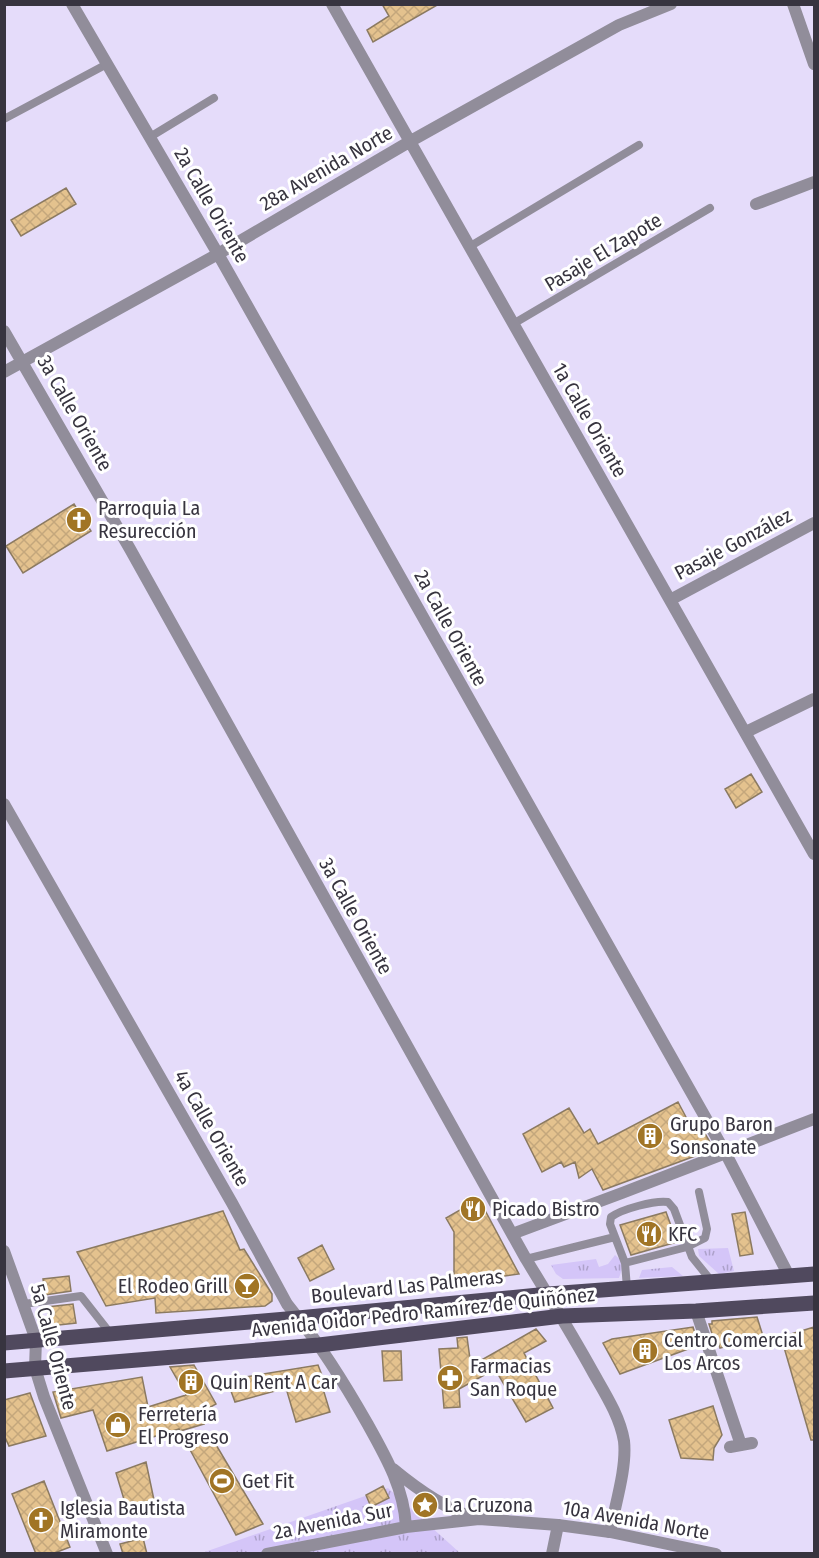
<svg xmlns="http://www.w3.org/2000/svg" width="819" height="1558" font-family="'Fira Sans Condensed',sans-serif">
  <defs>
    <pattern id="grass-tufts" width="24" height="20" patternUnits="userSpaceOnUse" patternTransform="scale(1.5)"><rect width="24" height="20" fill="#d4c5f8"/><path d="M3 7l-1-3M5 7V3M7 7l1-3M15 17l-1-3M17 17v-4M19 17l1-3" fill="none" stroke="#ada1ca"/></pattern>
    <pattern id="building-cross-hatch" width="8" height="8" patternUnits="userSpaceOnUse" patternTransform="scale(1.5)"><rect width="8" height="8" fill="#e4c28e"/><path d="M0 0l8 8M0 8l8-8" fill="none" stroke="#c4a77c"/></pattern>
  </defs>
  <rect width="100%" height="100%" fill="#e5dcfa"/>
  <!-- grass -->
  <path fill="url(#grass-tufts)" d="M728,1248L734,1271L719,1274L699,1256L698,1249Z
    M615,1255L624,1263L619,1278L563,1279L556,1274L551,1265L596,1259L599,1267L608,1264Z
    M672,1267L683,1276L639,1278L642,1270Z
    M388,1488L460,1553L199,1554Z"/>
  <!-- building -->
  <path fill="url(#building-cross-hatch)" stroke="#8b7a61" stroke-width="1.5" d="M382,4H439L373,42L367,30L389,16Z
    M66,188L76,204L21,236L11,220Z
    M74,504L91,531L23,573L6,546Z
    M751,774L762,792L736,808L725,789Z
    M678,1102L695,1134L703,1130L714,1149L603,1190L592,1169L579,1178L575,1162L564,1167L561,1162L542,1172L523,1134L569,1108L584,1133L590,1129L598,1144Z
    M479,1199L519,1274L454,1283V1232L446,1218Z
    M223,1211L240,1250L244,1249L272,1294V1301L265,1306L156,1313L155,1298L106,1306L77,1252Z
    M666,1212L677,1242L631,1255L620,1225Z
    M745,1212L753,1254L740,1256L732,1214Z
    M322,1245L334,1269L310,1281L298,1258Z
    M69,1276L71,1291L45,1295L43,1279Z
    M73,1304L76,1323L50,1326L47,1307Z
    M757,1317L763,1336L720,1348L717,1339L714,1340L709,1324H712V1321Z
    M693,1327L699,1345L620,1374L603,1343L612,1339Z
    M814,1327V1440H811L781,1337Z
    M536,1329L546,1341L524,1353L553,1408L526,1422L495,1369L459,1389L460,1407L444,1408L439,1349L458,1348L457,1338L467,1337L471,1366Z
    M382,1351H401L402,1380L384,1381Z
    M194,1365L216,1404L198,1414L204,1424L180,1431L179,1429L107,1451L93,1410L61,1418L53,1392L142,1377L148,1407L186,1395L170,1367Z
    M318,1365L323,1378L320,1379L330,1412L296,1422L286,1388L235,1402L227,1380Z
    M30,1393L46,1436L9,1446L4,1435V1400Z
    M713,1406L722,1435L714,1448L713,1460L681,1458L669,1420Z
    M212,1438L263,1524L236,1535L188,1446Z
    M146,1462L154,1500L126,1506L116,1473Z
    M44,1481L70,1547L52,1554H36L12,1494Z
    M383,1486L389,1498L371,1507L366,1495Z
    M143,1538L147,1554H123L120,1544Z"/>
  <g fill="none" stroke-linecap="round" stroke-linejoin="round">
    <!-- service -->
    <path stroke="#918d9a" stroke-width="8" d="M4,119L107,64
      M150,137L214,98
      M469,247L639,145
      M513,324L710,208
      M526,1259L615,1237
      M625,1263L687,1247L705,1238L707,1229L699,1192
      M627,1288L625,1263L610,1224L611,1217C622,1209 655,1200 668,1202L674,1209L692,1257L713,1283
      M24,1304L81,1296L110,1333"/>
    <!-- minor -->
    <path stroke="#918d9a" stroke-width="12" d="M72,4L218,254L726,1154L789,1276
      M332,4L814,854
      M793,4L814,64
      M756,204L814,182
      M4,331L130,549L526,1259C549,1297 572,1334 594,1374C606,1395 620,1417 624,1441C627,1468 615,1505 610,1532
      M4,372L218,254L409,142L619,25L671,4
      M670,600L814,523
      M746,732L814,699
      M4,804L232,1203L287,1304L298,1318
      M512,1234L622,1193L814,1119
      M4,1251L36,1340L35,1368L44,1397L107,1554
      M696,1311L741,1445
      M730,1447L752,1443
      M552,1554L558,1525"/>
    <!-- tertiary -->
    <path stroke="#918d9a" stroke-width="12" d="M298,1318C325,1351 346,1386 367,1423C386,1457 404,1488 406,1527
      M393,1469C416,1488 443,1508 472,1517
      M267,1554L406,1527L479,1519L558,1525L610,1532L716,1554"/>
    <!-- primary -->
    <path stroke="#50495e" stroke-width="15" d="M4,1343L298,1318L549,1294L814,1274
      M4,1371L319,1345L562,1316L696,1311L814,1303"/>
  </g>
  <!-- icons -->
  <defs>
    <g id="church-disc" transform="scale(1.35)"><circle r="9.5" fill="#a17525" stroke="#fff"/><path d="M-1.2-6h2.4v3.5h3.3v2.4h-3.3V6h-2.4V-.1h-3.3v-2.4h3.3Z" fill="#fff"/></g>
    <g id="building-disc" transform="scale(1.35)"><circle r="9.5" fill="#a17525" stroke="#fff"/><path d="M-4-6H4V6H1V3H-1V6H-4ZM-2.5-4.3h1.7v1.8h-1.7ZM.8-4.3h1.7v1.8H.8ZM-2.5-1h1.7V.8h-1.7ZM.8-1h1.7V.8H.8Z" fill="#fff"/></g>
    <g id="restaurant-disc" transform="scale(1.35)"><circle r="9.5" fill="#a17525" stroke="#fff"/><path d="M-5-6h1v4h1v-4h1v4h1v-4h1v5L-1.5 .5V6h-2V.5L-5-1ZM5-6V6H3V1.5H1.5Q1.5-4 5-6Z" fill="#fff"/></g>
    <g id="bar-disc" transform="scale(1.35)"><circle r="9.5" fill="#a17525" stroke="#fff"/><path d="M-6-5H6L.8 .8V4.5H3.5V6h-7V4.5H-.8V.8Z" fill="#fff"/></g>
    <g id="pharmacy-disc" transform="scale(1.35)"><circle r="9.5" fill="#a17525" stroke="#fff"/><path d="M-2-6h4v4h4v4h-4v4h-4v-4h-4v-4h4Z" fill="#fff"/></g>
    <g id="shop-disc" transform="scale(1.35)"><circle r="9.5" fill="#a17525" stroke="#fff"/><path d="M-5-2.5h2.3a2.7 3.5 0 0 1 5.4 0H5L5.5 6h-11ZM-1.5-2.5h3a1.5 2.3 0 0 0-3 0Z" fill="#fff"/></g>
    <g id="stadium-disc" transform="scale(1.35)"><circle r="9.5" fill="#a17525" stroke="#fff"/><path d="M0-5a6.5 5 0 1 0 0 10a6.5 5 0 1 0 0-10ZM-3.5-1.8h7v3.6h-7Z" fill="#fff"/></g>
    <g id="sight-disc" transform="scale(1.35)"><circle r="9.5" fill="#a17525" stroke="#fff"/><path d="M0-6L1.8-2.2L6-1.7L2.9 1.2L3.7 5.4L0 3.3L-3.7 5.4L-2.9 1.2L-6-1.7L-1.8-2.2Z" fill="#fff"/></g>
  </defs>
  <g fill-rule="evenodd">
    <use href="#church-disc" x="79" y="520"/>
    <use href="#building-disc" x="650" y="1136"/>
    <use href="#restaurant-disc" x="473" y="1209"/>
    <use href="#restaurant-disc" x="649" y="1234"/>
    <use href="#bar-disc" x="247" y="1286"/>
    <use href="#building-disc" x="645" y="1351"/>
    <use href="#pharmacy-disc" x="450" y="1378"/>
    <use href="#building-disc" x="191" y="1382"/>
    <use href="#shop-disc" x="118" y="1425"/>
    <use href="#stadium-disc" x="222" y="1481"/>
    <use href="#sight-disc" x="425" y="1505"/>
    <use href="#church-disc" x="41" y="1520"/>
  </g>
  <g text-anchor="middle" stroke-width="6" stroke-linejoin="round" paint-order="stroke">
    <!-- street labels -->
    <g font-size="20" fill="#37343f" stroke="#fff">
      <text transform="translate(326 168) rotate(-30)" y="7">28a Avenida Norte</text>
      <text transform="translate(212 205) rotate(60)" y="7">2a Calle Oriente</text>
      <text transform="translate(603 252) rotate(-31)" y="7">Pasaje El Zapote</text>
      <text transform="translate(75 413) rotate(60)" y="7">3a Calle Oriente</text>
      <text transform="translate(590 420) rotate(60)" y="7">1a Calle Oriente</text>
      <text transform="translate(733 544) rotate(-28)" y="7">Pasaje González</text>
      <text transform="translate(451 628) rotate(61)" y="7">2a Calle Oriente</text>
      <text transform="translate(356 916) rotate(61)" y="7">3a Calle Oriente</text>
      <text transform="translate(212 1128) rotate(60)" y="7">4a Calle Oriente</text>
      <text transform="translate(407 1286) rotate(-6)" y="7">Boulevard Las Palmeras</text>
      <text transform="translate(423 1312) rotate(-6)" y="7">Avenida Oidor Pedro Ramírez de Quiñónez</text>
      <text transform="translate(54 1347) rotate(75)" y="7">5a Calle Oriente</text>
      <text transform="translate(636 1520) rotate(10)" y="7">10a Avenida Norte</text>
      <text transform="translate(333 1521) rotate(-11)" y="7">2a Avenida Sur</text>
    </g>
    <!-- poi labels -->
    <g font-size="20" fill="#37343f" stroke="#fff" text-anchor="start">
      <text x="98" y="515">Parroquia La<tspan x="98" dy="23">Resurección</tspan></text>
      <text x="670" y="1131">Grupo Baron<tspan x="670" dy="23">Sonsonate</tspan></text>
      <text x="492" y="1216">Picado Bistro</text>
      <text x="668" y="1241">KFC</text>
      <text x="228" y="1293" text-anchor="end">El Rodeo Grill</text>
      <text x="664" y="1347">Centro Comercial<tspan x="664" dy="23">Los Arcos</tspan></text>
      <text x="470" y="1373">Farmacias<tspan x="470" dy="23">San Roque</tspan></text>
      <text x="210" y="1389">Quin Rent A Car</text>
      <text x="138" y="1421">Ferretería<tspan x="138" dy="23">El Progreso</tspan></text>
      <text x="242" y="1488">Get Fit</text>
      <text x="444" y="1512">La Cruzona</text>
      <text x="60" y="1515">Iglesia Bautista<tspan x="60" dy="23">Miramonte</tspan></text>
    </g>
  </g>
  <!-- border -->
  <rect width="819" height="1558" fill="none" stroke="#37343f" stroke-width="12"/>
</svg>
